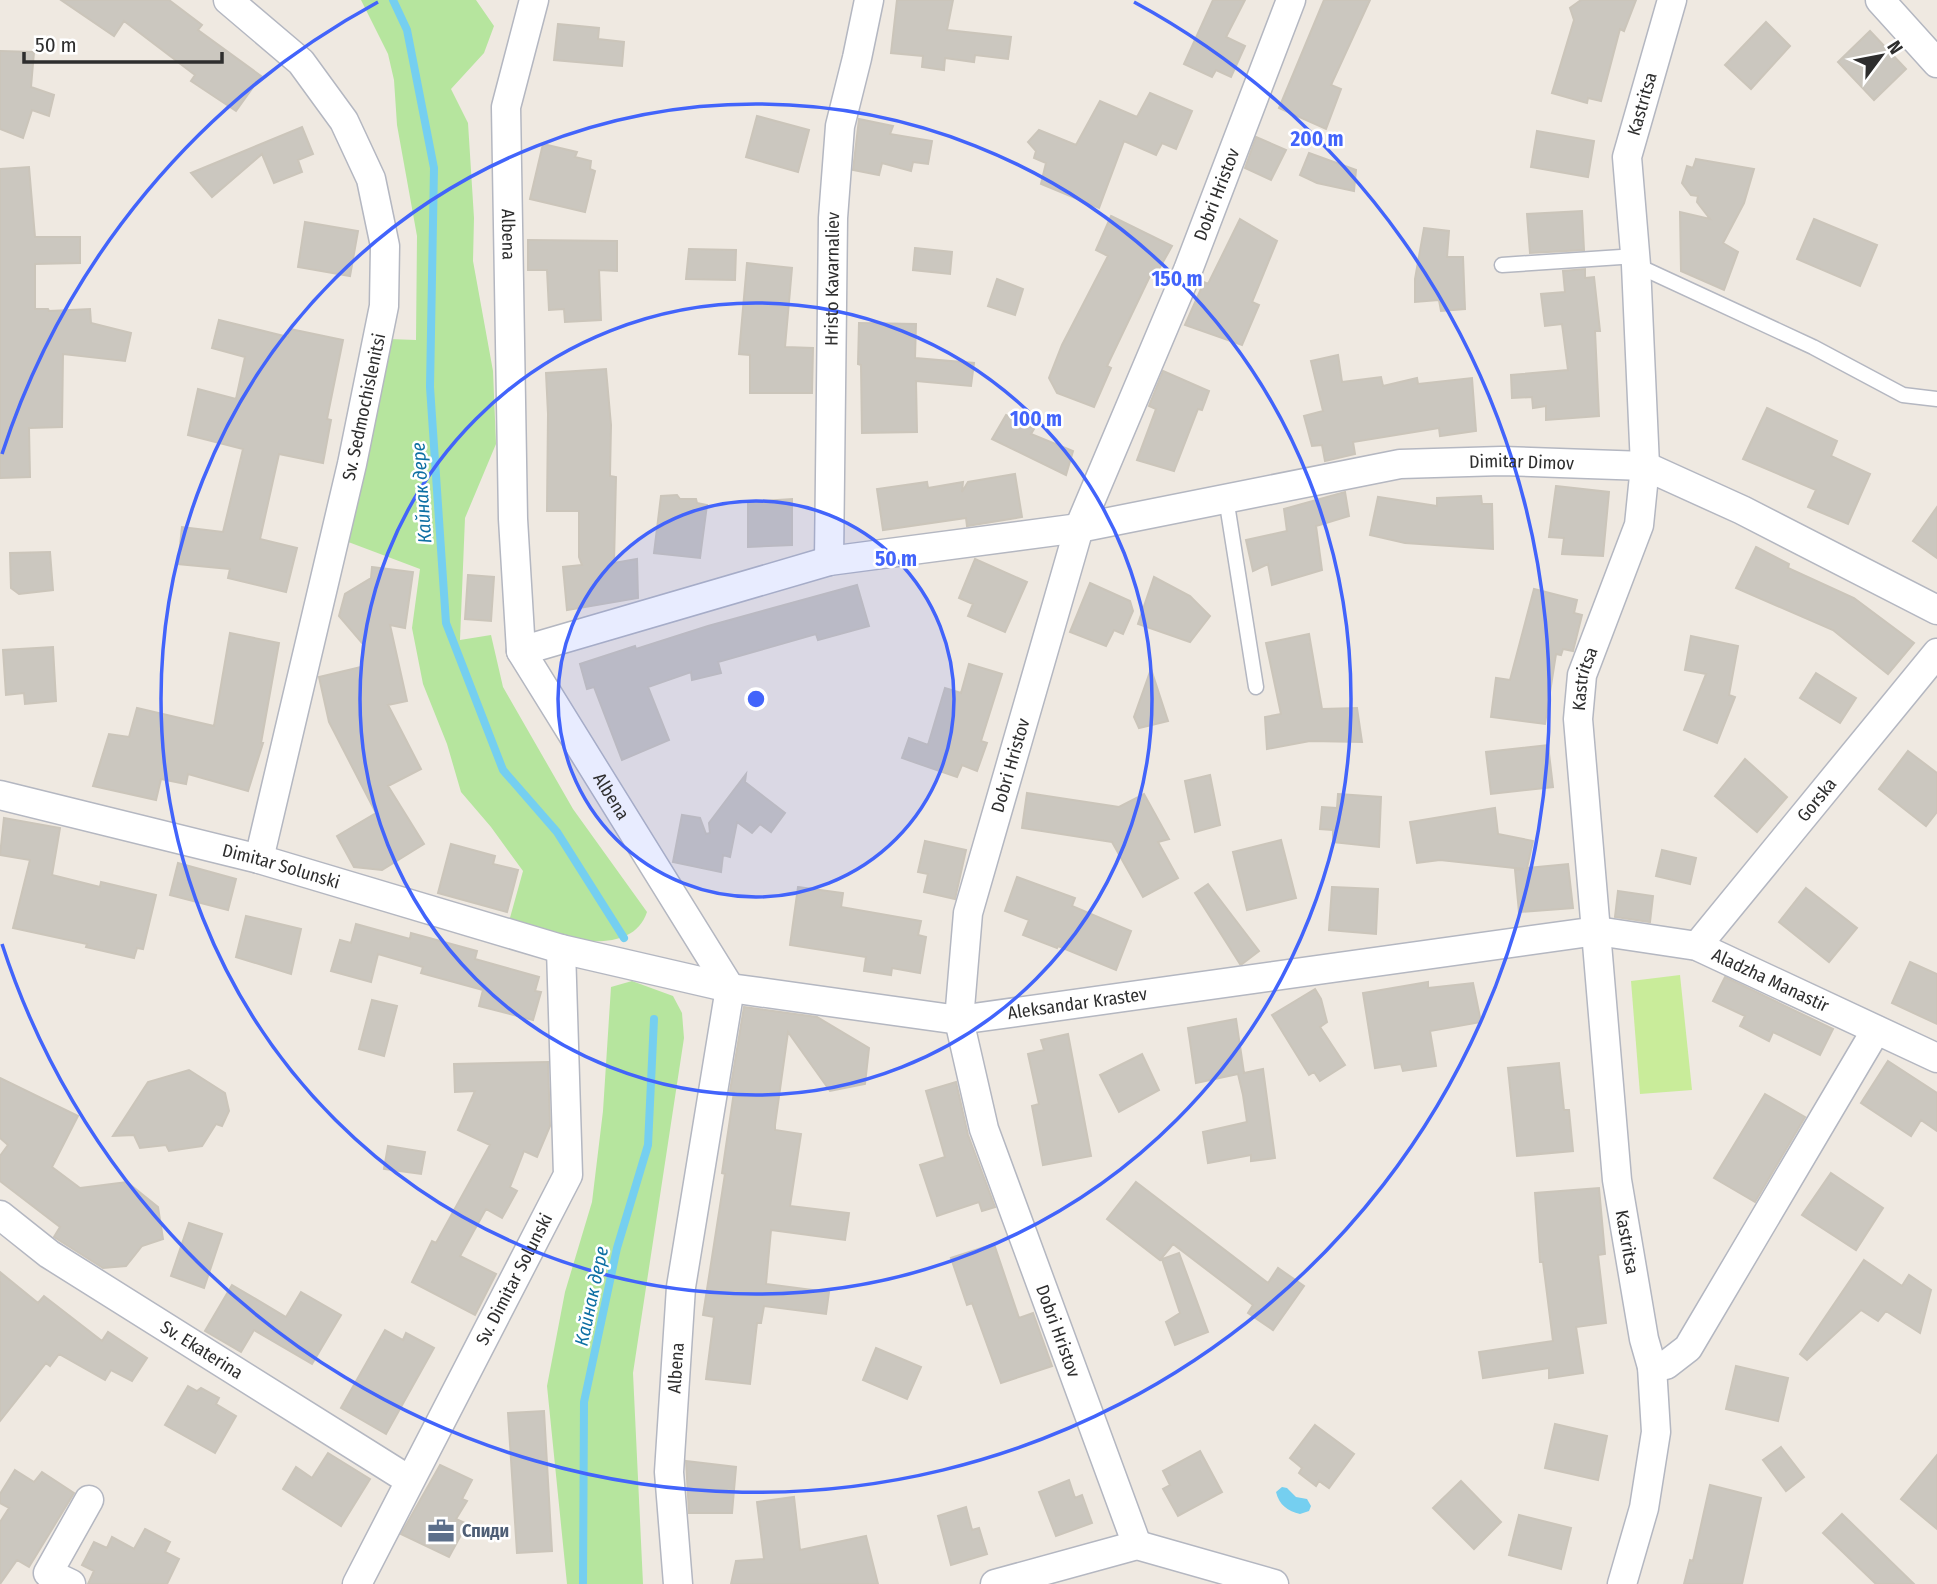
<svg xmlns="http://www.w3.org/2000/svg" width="1937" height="1584" font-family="'Fira Sans Condensed',sans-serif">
  <rect width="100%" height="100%" fill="#efe9e1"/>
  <!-- green -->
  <path fill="#b6e59e" d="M361,0H476L494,26L484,53L451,89L468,123L474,218L473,261L493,371L496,444L465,518L460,640L491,635L503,687L573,809L647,912C630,963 545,934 508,925L523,871L491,827L461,792L447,744L423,684L412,628L420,569L343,540L389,339L416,340L417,236L397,125L394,80L388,54Z
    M632,981L673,996L682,1013L684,1038L633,1373L643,1584H567L547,1386L565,1292L592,1202L603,1111L611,987Z"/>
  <!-- pitch -->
  <path fill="#c9ec9a" d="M1680,975L1692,1090L1640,1094L1631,981Z"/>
  <!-- water -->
  <path fill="#75cff0" d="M1282,1487L1287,1488L1296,1497L1307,1499L1311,1506L1309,1511L1300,1514C1288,1511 1279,1505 1276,1492Z"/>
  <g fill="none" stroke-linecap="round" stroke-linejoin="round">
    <!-- stream -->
    <path stroke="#75cff0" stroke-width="8" d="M393,0L407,30L434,168L430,387L446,623L503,770L557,832L624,938
      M583,1584L584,1402L617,1248L648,1145L654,1019"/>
  </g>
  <!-- building -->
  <path fill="#cbc7bf" stroke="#cbc5ba" stroke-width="2" d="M61,0H169L202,25L198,30L261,76L236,111L191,81L195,75L124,21L114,36Z
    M897,0H953L947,30L1011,37L1008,59L975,55L974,62L945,58L944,70L922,67L923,56L891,53Z
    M1213,0H1245L1226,37L1245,46L1231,77L1216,70L1212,77L1184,64Z
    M1324,0H1370L1331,85L1341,89L1326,129L1279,108Z
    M1581,0H1636L1624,31L1620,29L1601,101L1588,98L1587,103L1552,93L1574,20L1570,8Z
    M1766,22L1790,46L1751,89L1725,65Z
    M558,24L599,28L598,39L624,42L622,66L554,60Z
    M1870,31L1906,69L1874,100L1838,62Z
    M0,51L34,52L31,87L54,95L49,116L32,110L23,138L0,129Z
    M1150,93L1192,111L1176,149L1162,143L1156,155L1124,141L1099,208L1041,184L1046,163L1034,158L1036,151L1028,142L1039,130L1076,145L1100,101L1137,117Z
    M757,116L809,130L798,172L746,157Z
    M859,119L893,126L890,134L932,141L928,164L913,162L911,171L882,163L879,175L853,170Z
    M302,127L313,154L298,160L302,172L274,183L262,154L212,197L191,173Z
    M1537,131L1594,141L1588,177L1531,167Z
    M1256,137L1286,150L1271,180L1245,168Z
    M543,144L577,152L575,157L591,161L590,169L595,171L585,212L530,199Z
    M1309,153L1356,170L1354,191L1317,183L1300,175Z
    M1696,159L1754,169L1744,203L1723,243L1738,252L1724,290L1681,271L1680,212L1710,219L1697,202L1698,196L1691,195L1682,183L1687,166L1693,168Z
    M29,167L35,237H80V263L35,264V309H48L49,311L90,309L91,323L131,333L125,361L63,354L62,427L29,428L30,477L0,478V169Z
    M1582,211L1584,250L1530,253L1527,214Z
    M1111,216L1172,246L1154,278L1150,276L1107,366L1111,368L1094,407L1057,393L1049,378L1062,345L1108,256L1096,250Z
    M1240,219L1277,241L1252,302L1259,305L1242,345L1185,325L1204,282L1208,284Z
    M1814,219L1877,245L1860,286L1797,259Z
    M305,222L358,231L350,276L298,267Z
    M1424,228L1449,231L1447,257H1463L1465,309L1441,311L1439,300L1415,302V279Z
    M528,240L617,241V271L599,270L601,320L565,322L564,309L549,310L547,270H528Z
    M915,248L952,252L950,274L913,270Z
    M689,249L736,250L735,280L686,279Z
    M747,263L792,268L785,347L813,348L812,393H750V355L739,354Z
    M1585,269V278L1594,277L1600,331H1595L1599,416L1546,420V406L1533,408L1532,397L1512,398L1511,375L1568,370L1562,324L1545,326L1541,294L1565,292L1563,271Z
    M997,279L1023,289L1015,315L988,306Z
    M219,320L288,337L290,329L343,340L327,419L331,420L323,463L279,454L260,539L297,548L286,592L228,578L230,569L178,564L182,527L223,532L243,449L188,435L198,389L236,399L245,357L212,348Z
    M859,323L916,324L915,358L974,363L971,386L916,381L917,432L862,433L861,365L858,364Z
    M1338,355L1342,382L1381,377L1383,386L1417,378L1418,384L1472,378L1476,431L1440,436L1439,428L1353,442L1355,454L1325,461L1322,445L1312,446L1304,416L1323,411L1311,361Z
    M606,369L611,425L610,476L616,477L614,563L637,559L638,598L567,610L563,567L582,565L579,557V511H547L548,414L546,373Z
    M1163,371L1209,391L1202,410L1198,409L1174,471L1137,460L1156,409L1149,406Z
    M1767,408L1837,441L1831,456L1870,474L1848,524L1808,507L1816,490L1743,459Z
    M1006,415L1034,429L1031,434L1073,451L1066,475L992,439Z
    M1015,474L1022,517L967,526L966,518L883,530L877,489L927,482L928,488L963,482L962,492L968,482Z
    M1556,486L1609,492L1603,556L1562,554L1564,538L1549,537Z
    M1345,492L1349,516L1316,526L1322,570L1272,585L1268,564L1253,571L1246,540L1287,531L1284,509Z
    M677,495L680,499H696L697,503L707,505L700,558L654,553L661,496Z
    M1481,496L1482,504H1492L1493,549L1405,543L1370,535L1378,497L1437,506V498Z
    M792,499V545L748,547V502Z
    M1937,507V558L1913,541Z
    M1756,547L1789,564L1788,568L1854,598L1914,643L1888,674L1833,630L1736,588Z
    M50,552L53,590L19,594L11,588L10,553Z
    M975,559L1027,582L1005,632L968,616L973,604L959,598Z
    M372,567L413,572L405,628L390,625L407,701L388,705L421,769L388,786L424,844L382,870L354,867L337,836L376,813L329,722L319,677L361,667L363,644L339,616L345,594L371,578Z
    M468,575L494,577L491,621L465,619Z
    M1154,577L1190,596L1210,616L1190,642L1138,624Z
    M1090,583L1130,601L1133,611L1123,634L1114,630L1106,646L1070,632Z
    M857,585L869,626L818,640L816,634L718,662L721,673L692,680L691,672L648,687L669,740L622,760L594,687L587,689L580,664L635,646L636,649L708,626Z
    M1534,589L1577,600L1574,613L1582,615L1573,651L1563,649L1561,655L1556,654L1545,724L1491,717L1496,678L1510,680Z
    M230,633L279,643L261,743H263L248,791L188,774L186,784L161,779L156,800L93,786L109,734L129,737L137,708L214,726Z
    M1309,634L1322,709L1357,708L1362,742L1310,741L1267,749L1265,717L1281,714L1266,643Z
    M1691,636L1738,646L1729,695L1735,697L1717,743L1684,730L1706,674L1685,670Z
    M53,647L56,701L25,704L24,693L6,695L3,650Z
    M969,664L1002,674L981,741L987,743L977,771L962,765L957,777L902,758L909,738L928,745L945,688L961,693Z
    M1151,669L1168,721L1139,728L1134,717Z
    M1816,673L1856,698L1840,723L1800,698Z
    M1548,745L1553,787L1491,794L1486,752Z
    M1908,751L1937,773V812L1926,826L1879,789Z
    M1745,759L1787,797L1757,832L1715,796Z
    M746,774L745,782L785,813L771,832L760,824L752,833L737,822L730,857L723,855L721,872L673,862L682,815L700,818L706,834L710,833L709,823Z
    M1210,775L1220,825L1195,832L1185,781Z
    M1027,793L1119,807L1144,794L1169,839L1158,842L1178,878L1143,897L1112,842L1022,828Z
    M1338,794L1381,797L1379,847L1333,842V830L1320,829L1322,807L1337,808Z
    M1495,808L1498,834L1533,841L1527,868L1568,864L1573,908L1519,912L1515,870L1524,869L1440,860L1417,863L1410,822Z
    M4,818L60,828L52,875L100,887L101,882L156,895L143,949L137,948L134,958L86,947L87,944L13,928L30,860L0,855Z
    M1281,840L1296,898L1247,910L1233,852Z
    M925,841L966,850L955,899L924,892L928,874L918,872Z
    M451,844L495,856L493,864L518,870L507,912L438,893Z
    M1662,850L1696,858L1690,884L1656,876Z
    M178,863L236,879L228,910L170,895Z
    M1017,877L1075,898L1072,906L1131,931L1116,970L1058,946L1057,948L1023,935L1029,920L1005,911Z
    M1208,884L1259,951L1242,964H1240L1195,893Z
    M798,887L843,893L841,907L921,921L918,935L926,937L920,973L892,968L891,975L864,971L866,957L790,945Z
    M1332,887L1378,889L1376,934L1329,930Z
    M1806,888L1857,928L1829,962L1779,922Z
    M1618,891L1653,896L1650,922L1615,917Z
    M246,916L301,929L291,974L236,957Z
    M356,924L410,939L411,933L477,951L475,959L539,977L535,991L541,992L533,1020L479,1006L483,990L421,973L423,967L378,954L371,982L331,971L340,940L351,943Z
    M1910,962L1937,974V1024L1892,1003Z
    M1725,977L1833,1029L1820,1055L1773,1032L1769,1041L1740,1026L1745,1016L1713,1001Z
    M1428,982V988L1473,983L1481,1022L1430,1031L1436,1066L1403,1071L1401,1064L1375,1068L1363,993Z
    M1315,989L1321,999L1327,1022L1320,1027L1345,1065L1320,1081L1314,1072L1309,1075L1272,1015Z
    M372,1000L397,1006L384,1056L359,1049Z
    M744,1007L817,1017L869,1048L865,1084L830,1091L788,1032L775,1125V1130L801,1134L790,1206L849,1213L845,1240L771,1230L766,1284L829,1292L826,1314L764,1306L761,1323H757L750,1384L706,1379L714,1317L703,1315L725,1174L722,1173L734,1092L730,1091Z
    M1236,1019L1244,1073L1263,1069L1275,1158L1251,1161V1155L1208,1163L1203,1132L1247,1122L1243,1095L1238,1074L1196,1083L1188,1028Z
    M1068,1034L1091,1156L1043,1165L1032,1106L1039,1104L1028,1054L1044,1050L1041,1040Z
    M1142,1054L1159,1090L1119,1112L1100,1075Z
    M1888,1061L1937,1093V1131L1921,1120L1911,1136L1861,1103Z
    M548,1062L550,1126L537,1157L524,1151L510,1187L517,1191L502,1218L486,1209L460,1256L496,1274L475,1315L412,1282L432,1241L436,1243L490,1145L458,1130L475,1091L455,1092L454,1064Z
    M1559,1063L1564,1110H1569L1573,1151L1517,1156L1508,1068Z
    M189,1070L225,1093L229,1111L222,1126L216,1124L202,1146L169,1151L166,1145L140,1148L134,1135L113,1136L148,1082Z
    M0,1078L78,1116L52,1167L80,1188L127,1182L158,1207L163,1239L142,1246L126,1266L103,1268L54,1237L60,1227L0,1181V1156L8,1145L0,1138Z
    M956,1082L968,1135L995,1207L982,1211L979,1202L937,1216L920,1165L945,1157L926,1091Z
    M1765,1094L1805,1117L1755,1202L1714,1178Z
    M388,1146L425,1152L421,1174L384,1169Z
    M1831,1173L1883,1208L1856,1250L1802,1215Z
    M1136,1182L1268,1283L1278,1268L1304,1286L1273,1330L1248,1313L1253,1305L1173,1244L1160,1260L1107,1219Z
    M1599,1188L1605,1254L1598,1255L1606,1323L1576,1327L1583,1373L1549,1378V1368L1483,1378L1479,1352L1553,1341L1543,1262H1540L1535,1193Z
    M189,1223L222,1234L204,1288L171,1276Z
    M994,1244L1019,1318L1033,1313L1052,1366L1001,1383L972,1303L967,1305L951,1258Z
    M1179,1253L1208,1332L1175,1345L1166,1322L1180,1313L1162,1259Z
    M1864,1260L1902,1286L1909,1275L1931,1290L1920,1333L1886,1311L1878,1321L1861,1310L1807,1360L1800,1354Z
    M0,1272L38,1303L44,1296L102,1341L108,1332L147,1358L132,1381L111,1370L105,1380L59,1354L50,1366L46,1363L0,1421Z
    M232,1285L286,1317L301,1292L341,1315L312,1364L254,1330L241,1352L205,1331Z
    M385,1330L403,1340L406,1333L434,1348L386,1434L341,1408Z
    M876,1348L921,1367L907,1399L863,1380Z
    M1736,1366L1788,1378L1778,1421L1726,1409Z
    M188,1386L197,1391L201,1388L219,1398L216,1404L236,1416L215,1453L165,1425Z
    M544,1411L552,1551L517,1553L508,1413Z
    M1555,1424L1607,1436L1598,1480L1545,1468Z
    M1315,1425L1354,1454L1329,1488L1319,1481L1316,1486L1299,1473L1302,1468L1290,1458Z
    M1781,1447L1804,1477L1786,1491L1763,1460Z
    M1200,1451L1222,1492L1178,1516L1163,1489L1170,1485L1163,1471Z
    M328,1453L370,1479L341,1526L283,1489L296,1467L312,1478Z
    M1937,1455V1529L1901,1499Z
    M686,1461L736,1467L732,1513H689Z
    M440,1465L472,1480L462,1499L467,1501L456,1519L467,1524L449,1557L401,1534Z
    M15,1470L34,1482L42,1472L74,1493L29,1567L17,1560L0,1584V1522L9,1508L0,1503V1494Z
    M1069,1480L1075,1498L1082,1495L1092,1523L1056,1536L1039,1492Z
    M1461,1481L1501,1522L1474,1549L1433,1508Z
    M1710,1485L1761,1498L1742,1584H1684L1690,1560L1693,1561Z
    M794,1497L800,1550L866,1536L878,1584H731L736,1561L764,1559L757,1502Z
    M966,1507L972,1530L979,1528L987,1554L951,1565L938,1516Z
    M1842,1514L1914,1584H1876L1823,1533Z
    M1519,1515L1571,1528L1561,1569L1509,1555Z
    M145,1529L170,1542L165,1552L179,1559L167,1584H88L94,1571L82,1565L94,1542L107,1548L112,1537L134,1549Z"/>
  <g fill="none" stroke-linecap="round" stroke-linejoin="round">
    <!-- lane casing -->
    <g stroke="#b4b7c1" stroke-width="17">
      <path id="lane" d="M1502,265L1636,256
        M1636,265L1813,347L1903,395L1937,399
        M1226,498L1256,687"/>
    </g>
    <!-- street casing -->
    <g stroke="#b4b7c1" stroke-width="31">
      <g id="street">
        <path d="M228,0L301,62L344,121L371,179L385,246L384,306L352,464L259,859"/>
        <path id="s1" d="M534,0L506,107L513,519L521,651L730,988L681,1287L669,1472L678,1584"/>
        <path d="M1880,0L1937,63"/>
        <path id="s2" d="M829,561L833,218L840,126L857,58L869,0"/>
        <path id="s3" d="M521,651L829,561L1079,528L1400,464L1502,461L1645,466L1742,510L1937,610"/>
        <path id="s4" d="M0,795L259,859L561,949L730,988L959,1020L1597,931L1697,946L1937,1058"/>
        <path id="s5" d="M1697,946L1937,653"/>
        <path id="s6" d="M0,1215L49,1254L409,1480"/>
        <path d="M1652,1367L1666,1365L1688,1348L1876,1030"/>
        <path id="s7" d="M1137,1545L984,1129L959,1020L968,913L1079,528L1188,270L1291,0"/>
        <path d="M71,1584L48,1573L89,1500"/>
        <path id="s8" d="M357,1584L568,1175L561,949"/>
        <path d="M995,1584L1137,1545L1274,1584"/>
        <path id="s9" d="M1622,1584L1644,1508L1656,1432L1652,1367L1644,1339L1617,1180L1578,719L1582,675L1639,525L1645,466L1636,265L1627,157L1672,0"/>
      </g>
    </g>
    <!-- lane -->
    <use href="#lane" stroke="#fff" stroke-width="14"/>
    <!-- street -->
    <use href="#street" stroke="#fff" stroke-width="28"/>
  </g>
  <!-- distance rings -->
  <circle cx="756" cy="699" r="198" fill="#4264fb" fill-opacity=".12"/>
  <g fill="none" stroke="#4264fb" stroke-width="3.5">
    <circle cx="756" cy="699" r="198"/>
    <circle cx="756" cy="699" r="396"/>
    <circle cx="756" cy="699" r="595"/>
    <path d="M2 454A793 793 0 0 1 378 2M1134 2A793 793 0 1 1 2 944"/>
  </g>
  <!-- icons -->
  <defs>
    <g id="office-bare" transform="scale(2.1)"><path d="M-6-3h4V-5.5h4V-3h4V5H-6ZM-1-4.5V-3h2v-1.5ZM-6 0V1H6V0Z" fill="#5c6f8a" stroke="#fff" stroke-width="2.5" paint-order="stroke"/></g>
  </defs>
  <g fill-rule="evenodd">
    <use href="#office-bare" x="441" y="1531"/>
  </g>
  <g text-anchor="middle" stroke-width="5" stroke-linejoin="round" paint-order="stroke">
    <!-- street labels -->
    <g font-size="18" fill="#2e2e2e" stroke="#fff">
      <text dy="6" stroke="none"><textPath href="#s9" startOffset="1503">Kastritsa</textPath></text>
      <text dy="6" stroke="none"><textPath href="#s7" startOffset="1424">Dobri Hristov</textPath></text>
      <text dy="6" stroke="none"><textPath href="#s1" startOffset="238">Albena</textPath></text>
      <text dy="6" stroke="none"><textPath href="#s2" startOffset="282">Hristo Kavarnaliev</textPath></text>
      <text transform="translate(364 407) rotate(-78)" y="6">Sv. Sedmochislenitsi</text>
      <text dy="6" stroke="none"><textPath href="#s3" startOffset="1022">Dimitar Dimov</textPath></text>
      <text dy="6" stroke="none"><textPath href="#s9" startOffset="915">Kastritsa</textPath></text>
      <text dy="6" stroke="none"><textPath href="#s7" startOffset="816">Dobri Hristov</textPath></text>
      <text dy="6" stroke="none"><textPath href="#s1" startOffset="826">Albena</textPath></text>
      <text dy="6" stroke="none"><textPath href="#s5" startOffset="189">Gorska</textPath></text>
      <text dy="6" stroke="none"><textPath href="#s4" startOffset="290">Dimitar Solunski</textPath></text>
      <text dy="6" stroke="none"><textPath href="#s4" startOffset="1813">Aladzha Manastir</textPath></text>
      <text dy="6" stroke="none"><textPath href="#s4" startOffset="1106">Aleksandar Krastev</textPath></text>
      <text transform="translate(1627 1242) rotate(80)" y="6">Kastritsa</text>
      <text dy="6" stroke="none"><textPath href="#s8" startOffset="343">Sv. Dimitar Solunski</textPath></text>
      <text transform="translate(1058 1331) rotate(70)" y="6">Dobri Hristov</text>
      <text dy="6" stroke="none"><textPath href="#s6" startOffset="243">Sv. Ekaterina</textPath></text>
      <text transform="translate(676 1368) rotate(-86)" y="6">Albena</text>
    </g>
    <!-- service labels -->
    <g font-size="18" font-weight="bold" fill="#4e5e75" stroke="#fff" text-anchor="start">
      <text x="462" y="1537">Спиди</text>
    </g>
    <!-- water labels -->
    <g font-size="19" font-style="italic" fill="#0d6fa3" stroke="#fff">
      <text transform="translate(421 493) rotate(-94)" y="7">Кайнак дере</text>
      <text transform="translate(591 1296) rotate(-78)" y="7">Кайнак дере</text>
    </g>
  </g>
  <circle cx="756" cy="699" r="10" fill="#4264fb" stroke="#fff" stroke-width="3.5"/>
  <g font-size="21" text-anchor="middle" font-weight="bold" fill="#4264fb" stroke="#fff" stroke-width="5" stroke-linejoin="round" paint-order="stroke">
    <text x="1317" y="146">200 m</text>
    <text x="1177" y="286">150 m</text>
    <text x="1036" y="426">100 m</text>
    <text x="896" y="566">50 m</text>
  </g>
  <!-- north arrow -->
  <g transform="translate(1881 56) rotate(58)" stroke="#ffffff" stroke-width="5" paint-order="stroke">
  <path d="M0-5L12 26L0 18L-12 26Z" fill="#2e2e2e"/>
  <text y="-10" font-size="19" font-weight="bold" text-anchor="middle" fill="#2e2e2e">N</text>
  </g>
  <!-- scale -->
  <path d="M24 52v10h198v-10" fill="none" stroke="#2e2e2e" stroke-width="3.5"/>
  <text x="35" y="52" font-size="21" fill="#2e2e2e" stroke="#ffffff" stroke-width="5" paint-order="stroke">50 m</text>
</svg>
